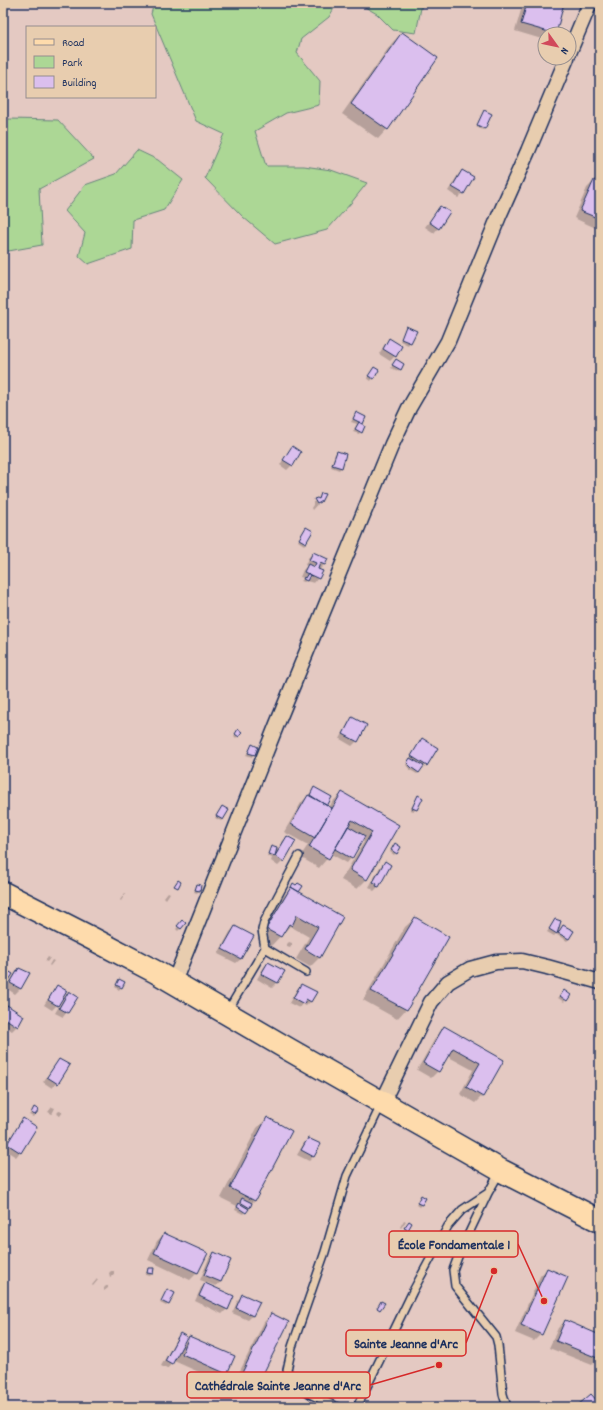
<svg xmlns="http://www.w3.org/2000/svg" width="603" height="1410" font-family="Dekko,sans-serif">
  <rect width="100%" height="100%" fill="#e4c9c2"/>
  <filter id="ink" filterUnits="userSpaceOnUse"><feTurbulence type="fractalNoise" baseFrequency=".025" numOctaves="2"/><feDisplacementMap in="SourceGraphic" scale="8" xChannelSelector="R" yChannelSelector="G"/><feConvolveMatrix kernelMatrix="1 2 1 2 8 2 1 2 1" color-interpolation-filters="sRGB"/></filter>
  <g filter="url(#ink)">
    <!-- green -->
    <path fill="#acd795" stroke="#64837a" d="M154,3H337L329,17L301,39L297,53L320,81L319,105L286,113L255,131L266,166H304L331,170L367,183L351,203L327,230L275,244L243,217L205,178L224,134L196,121L151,14Z
      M358,3H422L416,33L393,30L377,14Z
      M9,119L58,120L94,159L39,189L42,245L3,252V120Z
      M137,150L158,160L183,180L164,210L133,220L132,249L88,264L79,256L85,233L65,211L85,185L116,174Z"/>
    <!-- shadow -->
    <path fill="#0003" d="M523,3H563L555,33L545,34V40L515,31Z
      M402,33L387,129L378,139L342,114L392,43Z
      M484,111L485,128L483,130L476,127Z
      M462,171L463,193L458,198L448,191L458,175Z
      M594,181L600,183V230L574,218L587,188Z
      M440,207L438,228L434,233L425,227Z
      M406,327L410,342L408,345L400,341Z
      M389,339L395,356L390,361L379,354L385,344Z
      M394,363L400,369L398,371L391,368Z
      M374,368L378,370L371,381L367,378Z
      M356,413L365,417L361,425L364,426L359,434L353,432L357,424L351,422Z
      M292,447V465L287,470L280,465L288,452Z
      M337,452L341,468L339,470L331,467L335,454Z
      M321,494L320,501L312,510L311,508L313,505V502L318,500Z
      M304,530L306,543L304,545L298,541Z
      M313,553L325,564L319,570L318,578L314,583L306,581L304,582L301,581L304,578L300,577L303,570L307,566L305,565L308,558Z
      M353,719L357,741L352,746L340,739L348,723Z
      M236,733L238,736L236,738L234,736Z
      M422,740L426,765L417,774L410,770L406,765L418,744Z
      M252,745L257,747L252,757L246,755Z
      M315,788L329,808L332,802L342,793L398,826L366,880L357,889L341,880L364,842L362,841L351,858L347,863L331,854L319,868L300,857L308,845L284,832L301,803Z
      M418,797L416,809L414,811L410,810Z
      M222,807L223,819L221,821L215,818Z
      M287,837L283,861L278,866L271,861L272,858L267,856L271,847L275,853L282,842Z
      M393,846L396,853L394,855L390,852Z
      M385,862L378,887L374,891L372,890L373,889L369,887L380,867Z
      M197,885L199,891L197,893L194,892Z
      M293,885L298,892L342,917L320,957L310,967L296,959L309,937L290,926L271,946L258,939L282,898Z
      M168,892L170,893L166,899L164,897Z
      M125,893H126L121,901L120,900Z
      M415,918L406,1009L397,1019L363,1000L405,927Z
      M183,921L185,923L178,931L176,929Z
      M560,922L556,934L554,936L547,932L553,923Z
      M235,927L241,959L236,963L218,954L230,932Z
      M561,929L569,939L567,941L557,935Z
      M289,942L292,943V945L290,948L287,947V944Z
      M48,957L50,958L47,962L45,961Z
      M52,960L54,961L50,966L49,965Z
      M268,963L283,971L277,983L272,988L257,979L264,967Z
      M19,969L28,974L20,989L15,994L6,988L15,973Z
      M8,972V980L6,982L3,980Z
      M117,983H124L119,990L115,987Z
      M301,985L311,1001L306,1006L302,1004L299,1008L289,1003L297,989Z
      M57,986V1005L52,1010L44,1005L53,991Z
      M564,991L569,995L564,1002L558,998Z
      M69,993L67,1012L63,1017L55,1013L64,998Z
      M7,1006L17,1026L12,1031L3,1025V1011Z
      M444,1027L502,1061L482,1096L475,1103L460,1094L473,1070L447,1056L438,1071L431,1078L417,1070L437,1035Z
      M59,1060L57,1083L52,1088L43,1082L55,1065Z
      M52,1107L55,1108L52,1114L48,1112Z
      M34,1109L37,1111L33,1117L29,1115Z
      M59,1111L63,1112L60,1116L56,1114Z
      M267,1118L291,1131L254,1201L243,1214L235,1210L237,1206L221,1198L257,1128Z
      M23,1119L20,1152L16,1157L3,1149L19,1124Z
      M309,1139L320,1145L313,1157L309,1161L297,1155L304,1143Z
      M421,1197V1205L419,1207L416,1205Z
      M404,1220L406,1221L401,1228L400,1227Z
      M164,1234L206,1254L197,1273L190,1280L148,1260L157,1241Z
      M214,1254L221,1282L216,1286L200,1280L209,1258Z
      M148,1269L152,1274L150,1276L145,1275Z
      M547,1269L541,1334L534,1341L515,1333L540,1276Z
      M111,1271H114V1275L110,1277L109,1273Z
      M97,1279L98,1280L93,1286L92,1285Z
      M205,1284L227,1309L222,1314L195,1301L201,1288Z
      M106,1286H108V1288L104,1291V1288Z
      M167,1290L168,1304L166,1306L160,1303Z
      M243,1295L253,1315L248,1320L232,1313L238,1300Z
      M271,1315L258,1381L251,1388L235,1381L264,1322Z
      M565,1321L600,1336V1356L592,1365L549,1348L558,1328Z
      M180,1335L183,1344L190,1338L227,1373L219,1381L174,1361L167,1369L161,1366L176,1339Z
      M126,1403L128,1404L126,1407H123Z"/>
    <!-- building -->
    <path fill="#dbbfee" stroke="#1b2f5e" d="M527,3H564L556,34L521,24Z
      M402,32L438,58L388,130L351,104Z
      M484,110L492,114L485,129L477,125Z
      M462,170L474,177L464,194L452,187Z
      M594,180L600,182V219L580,211Z
      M440,206L450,212L439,229L429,222Z
      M406,326L417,331L411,343L401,339Z
      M389,338L402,346L396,357L383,349Z
      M396,359L404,364L401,370L392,365Z
      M374,367L379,370L374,379L368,376Z
      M356,412L366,417L363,424L353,419Z
      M359,422L365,426L362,433L355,429Z
      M292,446L301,452L293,466L283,460Z
      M337,451L346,454L342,468L332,465Z
      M321,493L325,494L321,502L317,504L314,499L317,498L319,499Z
      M306,527L313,531L306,543L299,539Z
      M313,552L328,559L325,565L320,563L318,569L323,571L319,579L304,572L308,564L314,567L316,563L309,560Z
      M308,573L310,575L307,581L303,579L304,577L305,578Z
      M352,717L367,725L358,742L343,734Z
      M238,729L242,732L239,737L235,734Z
      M422,738L438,748L427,766L411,756Z
      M252,744L258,747L255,755L248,753Z
      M410,758L424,766L419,773L412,768L407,763Z
      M314,787L332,797L327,806L310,795Z
      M342,792L399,825L367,880L350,870L372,832L352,820L329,859L309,847Z
      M308,795L332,808L315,838L291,824Z
      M418,795L423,798L417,810L412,808Z
      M222,806L229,810L223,820L216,816Z
      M348,826L365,836L352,859L335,849Z
      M287,836L296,841L284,862L275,856Z
      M395,843L401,847L397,854L391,850Z
      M271,846L277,848L275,856L268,854Z
      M385,861L391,865L379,887L376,886L377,884L373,882Z
      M178,880L181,882L178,888L174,886Z
      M293,883L296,885L298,883L303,886L299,892L291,887Z
      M197,884L201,885L200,891L195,890Z
      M291,887L343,917L320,958L305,949L318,927L297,915L292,926L289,924L281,937L266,929Z
      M415,917L449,937L407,1010L371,991Z
      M555,919L561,921L557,934L549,929Z
      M182,920L186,923L181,929L177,926Z
      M563,925L574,931L569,939L558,933Z
      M235,926L254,936L241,959L222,949Z
      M268,962L285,971L278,983L261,974Z
      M19,968L30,973L21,989L10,983Z
      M8,971L13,974L9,980L4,978Z
      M119,979L125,982L122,988L116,985Z
      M301,984L317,992L311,1002L306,999L304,1004L293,998Z
      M57,985L67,991L58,1006L48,1000Z
      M564,990L571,995L567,1001L560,996Z
      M69,991L78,997L68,1013L59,1008Z
      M7,1005L24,1016L18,1027L3,1017V1012Z
      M444,1026L504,1060L483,1097L466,1087L480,1063L453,1048L439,1072L423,1063Z
      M59,1059L70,1065L58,1084L47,1077Z
      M34,1107L39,1110L35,1115L31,1113Z
      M267,1117L292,1131L255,1201L230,1188Z
      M23,1118L37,1127L21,1153L7,1144Z
      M308,1138L321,1144L314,1157L301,1150Z
      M421,1195L426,1198L422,1205L417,1203Z
      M242,1198L252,1203L250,1208L240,1202Z
      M239,1203L249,1209L246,1213L237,1207Z
      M409,1221L412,1223L408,1230L404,1228Z
      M164,1233L208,1253L198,1273L154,1253Z
      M214,1252L231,1260L221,1282L204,1275Z
      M148,1268H154L153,1274L147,1273Z
      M547,1268L568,1277L542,1335L521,1325Z
      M205,1283L234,1296L228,1310L199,1296Z
      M167,1289L175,1293L169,1305L161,1301Z
      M242,1294L260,1302L253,1316L236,1308Z
      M381,1301L385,1303L380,1310L377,1308Z
      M271,1313L289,1322L259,1382L242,1373Z
      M565,1320L600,1335V1359L556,1341Z
      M180,1333L187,1337L172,1365L165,1361Z
      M189,1336L235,1356L227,1374L182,1354Z
      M591,1394L600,1404V1407H579L578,1405Z"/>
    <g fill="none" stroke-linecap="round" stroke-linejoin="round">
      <!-- lane casing -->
      <g stroke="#1b2f5e" stroke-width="10">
        <path id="lane" d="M265,948L306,972
          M227,1012L265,948L262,930L264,922L299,856
          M488,1193L459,1254L453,1270L455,1286L496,1337L498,1345L503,1394L507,1407
          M337,1407L312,1395L293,1382L287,1370L292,1347L325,1252L347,1176L381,1105
          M357,1407L413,1291L448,1226L462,1210L488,1193L500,1172"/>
      </g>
      <!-- street casing -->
      <g stroke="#1b2f5e" stroke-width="17">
        <path id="street" d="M569,53L590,3
          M174,982L277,724L392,444L409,408L448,341L499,216L528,151L567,58
          M382,1103L431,1002L448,982L470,969L496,962L522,961L547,967L600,982"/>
      </g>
      <!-- primary casing -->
      <g stroke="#1b2f5e" stroke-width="25">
        <path id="primary" d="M3,893L95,940L156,972L288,1049L502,1171L600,1221"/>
      </g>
      <!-- lane -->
      <use href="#lane" stroke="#e8cdaf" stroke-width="7"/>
      <!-- street -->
      <use href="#street" stroke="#e8cdaf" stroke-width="14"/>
      <!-- primary -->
      <use href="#primary" stroke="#fedbac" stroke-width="22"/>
    </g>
  </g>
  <!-- callouts -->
  <path fill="none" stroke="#d62828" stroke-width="1.5" d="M544 1301L518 1244M494 1271L466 1343M439 1365L370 1385"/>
  <g fill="#d62828" stroke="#e8cdaf" stroke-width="1.5">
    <circle cx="544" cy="1301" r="4"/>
    <circle cx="494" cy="1271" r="4"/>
    <circle cx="439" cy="1365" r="4"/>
  </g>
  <g fill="#e8cdaf" stroke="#d62828" stroke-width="1.5">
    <rect x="389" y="1231" width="129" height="26" rx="4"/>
    <rect x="346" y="1330" width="120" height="26" rx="4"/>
    <rect x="187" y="1372" width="183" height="26" rx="4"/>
  </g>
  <g font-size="14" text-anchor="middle" font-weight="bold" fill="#1b2f5e">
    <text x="454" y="1249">École Fondamentale 1</text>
    <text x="406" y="1348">Sainte Jeanne d'Arc</text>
    <text x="278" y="1390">Cathédrale Sainte Jeanne d'Arc</text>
  </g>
  <!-- margin -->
  <rect width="603" height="1410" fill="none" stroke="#e8cdaf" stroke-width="16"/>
  <rect x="8" y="8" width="587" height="1394" fill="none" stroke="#1b2f5e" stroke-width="1.5" filter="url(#ink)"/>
  <!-- legend -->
  <rect x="26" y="26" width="130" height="72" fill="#e8cdaf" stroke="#968e8f"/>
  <rect x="34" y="39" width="20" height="6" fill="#fedbac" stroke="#968e8f"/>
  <text x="62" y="46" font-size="12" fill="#1b2f5e">Road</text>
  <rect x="34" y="56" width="20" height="12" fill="#acd795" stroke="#968e8f"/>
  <text x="62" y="66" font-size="12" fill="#1b2f5e">Park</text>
  <rect x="34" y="76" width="20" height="12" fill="#dbbfee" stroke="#968e8f"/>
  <text x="62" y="86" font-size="12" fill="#1b2f5e">Building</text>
  <!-- north arrow -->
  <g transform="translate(557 46) rotate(123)"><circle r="19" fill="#e8cdaf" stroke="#968e8f"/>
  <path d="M0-3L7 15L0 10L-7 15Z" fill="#d1495b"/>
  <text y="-6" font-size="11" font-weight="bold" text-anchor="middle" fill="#1b2f5e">N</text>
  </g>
</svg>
